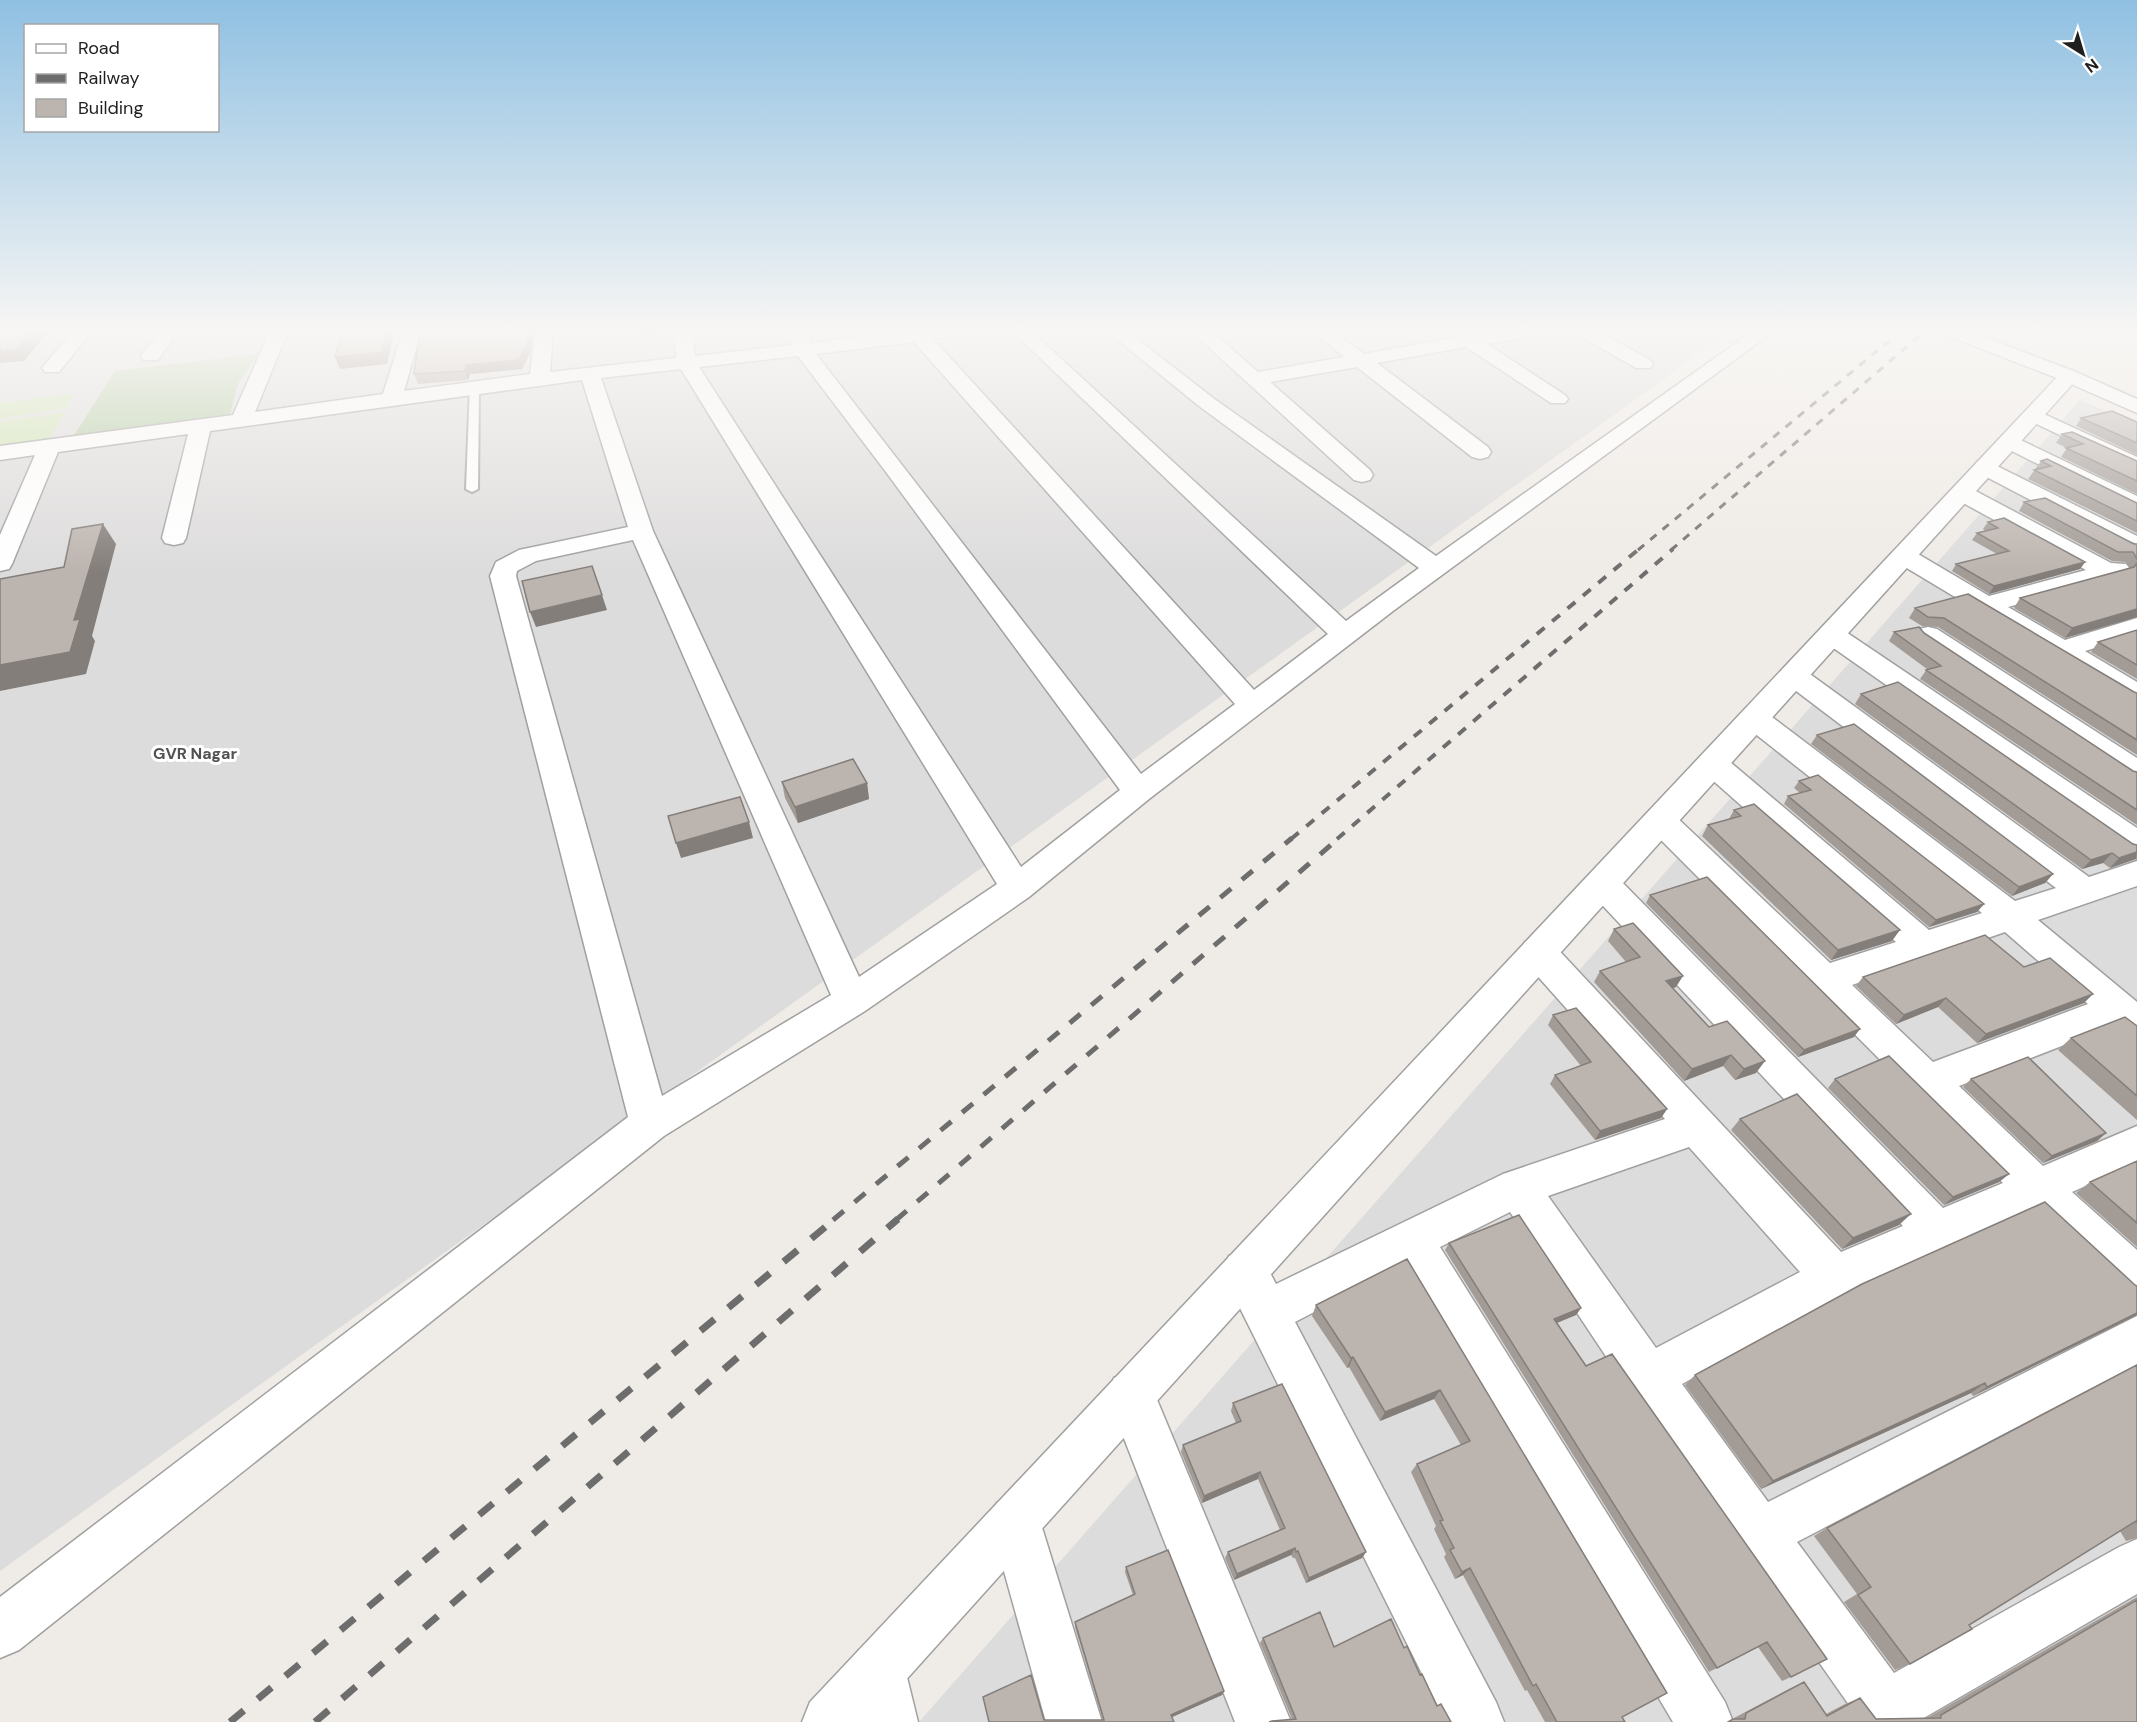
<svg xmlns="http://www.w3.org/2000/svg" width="2137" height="1722" font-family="'DM Sans',sans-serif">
  <rect width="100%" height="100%" fill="#efebe6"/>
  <!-- residential -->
  <path fill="#dddcdc" d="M0,331H1731L0,1571Z
    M2080,400L2137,424V1722H919Z"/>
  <!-- grass -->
  <path fill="#cfe3b1" d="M74,393L66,408L0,419V403Z
    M65,412L49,439L0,447V422Z"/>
  <!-- forest -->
  <path fill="#b0ca9f" d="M258,354L238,384L230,414L73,437L115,371Z"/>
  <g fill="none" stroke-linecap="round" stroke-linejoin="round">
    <!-- service casing -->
    <g stroke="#a0a0a0" stroke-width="4">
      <path id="service" d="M470,386L479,388L478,489L472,492L466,489Z"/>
    </g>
    <!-- minor casing -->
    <g stroke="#a0a0a0" stroke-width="3">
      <path id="minor" d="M73,331H92L59,372H45L42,368Z
        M160,331H178L158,360H144L141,356Z
        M270,331H288L255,412L383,394L403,331H421L404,391L530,374L535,331H553L550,372L676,358L674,331H692L695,356L792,345L789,331H807L811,343L906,331H965L963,335L933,339L1254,690L1328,634L1012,331H1031L1346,621L1419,568L1199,406L1107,331H1127L1213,398L1436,556L1753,331H1774L1393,611L1149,799L1029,897L865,1011L664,1136L19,1650L0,1658V1597L628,1117L490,576L496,562L519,550L628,527L582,380L210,431L186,538L183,543L174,545L165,543L162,538L188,434L58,452L12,564L9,569L0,571V535L35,455L0,460V446L233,415ZM914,342L1235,704L1141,774L816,354ZM798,356L886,472L1120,790L1021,867L699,367ZM681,369L997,884L859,977L653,531L601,378ZM633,540L831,995L662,1096L516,576L517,571L536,561Z
        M1191,331H1211L1258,372L1344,357L1313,331H1333L1364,354L1453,338L1451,335L1455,331H1465L1473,335L1498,331H1537L1535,335L1487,344L1565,395L1568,399L1565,403H1551L1466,347L1377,363L1488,447L1491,452L1488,457L1480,459L1472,457L1357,367L1270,382L1370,470L1373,475L1370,480L1362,482L1354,480Z
        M1576,331H1598L1650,360L1653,364L1650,368H1636L1578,335Z
        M1944,331H1969L2076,372L2137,399V413L2062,380L1946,335Z
        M2033,409L2137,457V472L2026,419L2023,415L2026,411Z
        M2010,435L2137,496V512L2129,510L2002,446L1999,441L2002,436Z
        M1985,460L2137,536V553L2128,551L1977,472L1974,467L1977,462Z
        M1962,486L1970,488L2111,563L2126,564L2130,569L2126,574L2008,607L2065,640L2137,618V635L2085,651L2137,682V703L2127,700L1895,561L1892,556L1895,551L1904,549L1913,551L1989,596L2086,570L1954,498L1950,493L1954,488Z
        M1831,626L1840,628L2137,828V856L2125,852L1822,640L1818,634L1822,628Z
        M1928,627L1937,629L2137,758V782L2126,779L1919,641L1915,635L1919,629Z
        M1793,666L1803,669L2089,877L2137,861V886L2038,920L2137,1002V1039L2124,1035L2113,1026L1959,1086L2043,1166L2137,1126V1163L2072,1192L2137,1250V1300L2121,1294L2032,1210L1850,1292L1682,1384L1768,1502L2137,1316V1364L1797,1542L1894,1673L2119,1547L2137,1539V1594L1922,1719L1923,1722H1861L1631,1394L1510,1212L1440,1247L1725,1702L1733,1722H1673L1403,1266L1295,1322L1496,1702L1504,1722H1446L1229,1286L1223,1271L1229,1256L1245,1250L1261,1256L1276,1284L1503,1174L1665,1119L1525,962L1520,952L1525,942L1538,938L1551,942L1841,1252L1903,1226L1590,892L1585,883L1590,874L1602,871L1614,874L1943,1208L2003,1183L1649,828L1644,820L1649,812L1660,809L1671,812L1830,963L1896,942L1701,770L1697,763L1701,756L1712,753L1723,756L1929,930L1982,913L1744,725L1739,718L1744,711L1754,709L1764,711L2015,901L2056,888L1783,681L1779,675L1783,669ZM2005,932L2088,1004L1933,1062L1852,985ZM1689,1147L1800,1272L1656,1348L1548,1196Z
        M1131,1371L1148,1378L1291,1722H1235L1107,1395L1114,1378Z
        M1015,1496L1033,1503L1040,1521L1102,1722H1046L990,1521L997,1503Z
        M878,1642L897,1650L905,1669L918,1722H862L851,1669L859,1650Z"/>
    </g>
    <!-- tertiary casing -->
    <g stroke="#a0a0a0" stroke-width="3">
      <path id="tertiary" d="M2069,370L2076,372L2079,376L2076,380L868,1722H802L810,1702L2062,372Z"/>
    </g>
    <!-- service -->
    <use href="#service" fill="#fff" fill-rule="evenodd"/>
    <!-- minor -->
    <use href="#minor" fill="#fff" fill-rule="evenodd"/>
    <!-- tertiary -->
    <use href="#tertiary" fill="#fff" fill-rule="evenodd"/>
    <!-- rail-far3 -->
    <path stroke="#6d6d6d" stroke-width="3" stroke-dasharray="8 8" stroke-linecap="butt" d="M1638,550L1901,331
      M1671,550L1925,331"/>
    <!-- rail-far2 -->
    <path stroke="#6d6d6d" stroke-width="4" stroke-dasharray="10 10" stroke-linecap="butt" d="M1291,839L1639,549
      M1337,839L1673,549"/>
    <!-- rail-far1 -->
    <path stroke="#6d6d6d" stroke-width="5" stroke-dasharray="14 14" stroke-linecap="butt" d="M833,1220L1292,838
      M896,1220L1339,838"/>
    <!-- rail -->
    <path stroke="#6d6d6d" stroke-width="7" stroke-dasharray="18 18" stroke-linecap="butt" d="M230,1722L835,1219
      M315,1722L898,1219"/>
  </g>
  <!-- wall -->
  <path fill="#a29b96" d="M420,331H533L530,353L522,369L470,374L468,380L418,384L414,374Z
    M2081,418L2137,422V455L2076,426Z
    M2062,434L2137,461V494L2061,457L2067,448L2056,443Z
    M2041,461L2137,503V533L2028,479Z
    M2024,502L2137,544V617L2065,638L2014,608L2020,598L2130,568L2126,562L2112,561L2019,511Z
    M1988,522L2085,562L2080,569L1989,594L1952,571L1956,564L1997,554L1972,540L1977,533L1985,531L1983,529Z
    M1968,594L2134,692L2137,693V755L1938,627L1922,626L1909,618L1915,608Z
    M2137,630V679L2091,652L2098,642Z
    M1894,632L1924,633L2133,771L2137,772V825L1920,679L1927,669L1889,641Z
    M1861,694L2133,844L2137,845V860L2136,859L2110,868L2103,863L2082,869L1855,704Z
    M1817,735L2053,874L2045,883L2012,896L1811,744Z
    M1799,781L1984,904L1977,912L1929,927L1784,804L1788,796L1800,793L1794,788Z
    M782,782L867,783L869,799L798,823L785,798Z
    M1734,810L1892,941L1831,960L1702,836L1708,825L1729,819Z
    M1650,895L1854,1037L1798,1057L1646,903Z
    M1614,929L1676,987L1672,989L1709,1027L1756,1073L1735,1080L1723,1066L1684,1081L1594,982L1600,971L1626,962L1608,941Z
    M2024,967L2084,1003L1977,1043L1938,1007L1896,1024L1856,986L1863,977Z
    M1553,1015L1667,1109L1661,1118L1595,1140L1550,1084L1555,1075L1581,1066L1548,1025Z
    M2137,1026V1120L2058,1050L2071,1038Z
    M1835,1079L2009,1174L1999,1182L1944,1205L1828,1088Z
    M1971,1079L2106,1133L2097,1141L2043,1163L1963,1087Z
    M1740,1119L1899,1225L1842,1249L1731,1130Z
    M2137,1161V1247L2076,1193L2090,1182Z
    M1449,1243L1581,1308L1576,1315L1557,1323L1791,1677L1782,1681L1758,1647L1709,1672L1445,1250Z
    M1407,1259L1622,1717L1625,1722H1545L1527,1690L1525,1691L1463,1575L1455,1579L1444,1557L1446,1554L1434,1529L1436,1526L1411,1472L1417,1464L1461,1445L1434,1399L1380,1421L1349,1367L1347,1368L1312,1316L1316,1305Z
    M2135,1285L2137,1315L1973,1396L1971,1393L1761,1489L1685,1385L1695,1375Z
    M2137,1365V1538L2126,1541L2120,1531L1969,1625L1910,1664L1895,1670L1844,1602L1857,1594L1814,1536L1827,1528Z
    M1233,1403L1366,1552L1362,1558L1306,1583L1295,1558H1293L1291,1555L1234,1580L1225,1558L1228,1552L1280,1530L1258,1479L1202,1503L1181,1452L1183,1445L1236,1423L1231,1411Z
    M1126,1567L1224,1691L1222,1695L1172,1717L1174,1722L1103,1720L1075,1627V1622L1133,1595L1125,1572Z
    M2137,1597V1722H1727L1734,1719V1718L1791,1688L1804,1682L1826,1714L1845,1704L1860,1698L1876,1719L1927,1718Z
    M1263,1638L1334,1647L1404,1648L1437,1706L1292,1719L1260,1643Z"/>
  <!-- shaded-wall -->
  <path fill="#847e7a" d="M31,331H49L24,361L0,363V350Z
    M387,331H390L393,338L387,364L340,369L335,357Z
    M529,331H533L530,353L522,369L470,374L468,380L465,371L466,365Z
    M642,331H673L672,333L643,336Z
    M103,524L116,544L92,636L95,641L86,674L0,691V665L74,620Z
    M2085,562L2080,569L1989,594L1994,586Z
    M602,595L607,610L536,627L530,612Z
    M2137,609V617L2065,638L2072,628Z
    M867,783L869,799L798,823L795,807Z
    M749,822L753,838L681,858L676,843Z
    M2137,852L2136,859L2110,868L2119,858Z
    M2112,853L2103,863L2082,869L2091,860Z
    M2053,874L2045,883L2012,896L2019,887Z
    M1984,904L1977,912L1929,927L1936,920Z
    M1900,930L1892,941L1831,960L1838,950Z
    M1683,976L1676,987L1659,993L1666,981Z
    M2093,994L2084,1003L1977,1043L1986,1034Z
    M1946,998L1938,1007L1896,1024L1904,1015Z
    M1860,1029L1854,1037L1798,1057L1804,1050Z
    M1731,1055L1723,1066L1684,1081L1692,1069Z
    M1765,1061L1756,1073L1735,1080L1744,1069Z
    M1667,1109L1661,1118L1595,1140L1600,1131Z
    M2106,1133L2097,1141L2043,1163L2052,1156Z
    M2009,1174L1999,1182L1944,1205L1953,1197Z
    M1911,1214L1899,1225L1842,1249L1853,1238Z
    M1581,1308L1576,1315L1549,1326L1554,1319Z
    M2137,1313V1315L1973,1396L1987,1387Z
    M1353,1357L1349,1367L1347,1368L1351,1358Z
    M1985,1383L1971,1393L1761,1489L1773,1481Z
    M1440,1390L1434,1399L1380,1421L1385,1412Z
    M1260,1472L1258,1479L1202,1503L1204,1496Z
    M1295,1548L1291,1555L1234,1580L1237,1574Z
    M1366,1552L1362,1558L1306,1583L1309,1578Z
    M1470,1568L1463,1575L1455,1579L1462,1572Z
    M1224,1691L1222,1695L1170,1718L1171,1715Z"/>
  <!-- building -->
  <path fill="#bcb4af" stroke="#847e7a" stroke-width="1.5" d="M0,331H31L16,349L0,350Z
    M351,331H387L382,352L335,357L343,332Z
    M420,331H529L527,344L519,360L466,365L465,371L414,374Z
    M2112,411L2137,422V443L2081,418Z
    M2072,432L2137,461V481L2066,448L2083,444L2062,434Z
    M2047,459L2137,503V521L2034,470L2051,466L2041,461Z
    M2045,498L2134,544H2137V559L2133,552H2118L2024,502Z
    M2004,518L2085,562L1994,586L1956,564L2009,551L1977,533L1998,528L1988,522Z
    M103,524L74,620L80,619L70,652L0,665V579L64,567L72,529Z
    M2137,563V609L2072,628L2020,598L2134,567Z
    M592,566L602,595L530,612L522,581Z
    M1968,594L2134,692L2137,693V740L1944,618L1928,617L1915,608Z
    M1919,627L1924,633L2133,771L2137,772V810L1926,670L1941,666L1894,632Z
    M2137,630V665L2098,642Z
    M1898,682L2133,844L2137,845V852L2119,858L2112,853L2091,860L1861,694Z
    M1854,724L2053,874L2019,887L1817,735Z
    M853,759L867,783L795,807L782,782Z
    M1818,775L1984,904L1936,920L1788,796L1811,790L1799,781Z
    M740,797L749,822L676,843L668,816Z
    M1754,804L1900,930L1838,950L1708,825L1741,816L1734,810Z
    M1707,877L1860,1029L1804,1050L1650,895Z
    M1633,923L1683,976L1666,981L1709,1027L1727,1021L1765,1061L1744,1069L1731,1055L1692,1069L1600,971L1640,957L1614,929Z
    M1985,935L2024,967L2050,958L2093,994L1986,1034L1946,998L1904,1015L1863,977Z
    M1576,1008L1667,1109L1600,1131L1555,1075L1591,1062L1553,1015Z
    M2125,1017L2137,1026V1096L2071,1038Z
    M1889,1056L2009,1174L1953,1197L1835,1079Z
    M2028,1057L2106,1133L2052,1156L1971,1079Z
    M1797,1094L1911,1214L1853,1238L1740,1119Z
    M2137,1161V1223L2090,1182Z
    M2045,1202L2135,1285L2137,1286V1313L1987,1387L1985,1383L1773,1481L1695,1375L1862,1284Z
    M1519,1215L1581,1308L1554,1319L1586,1366L1612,1354L1827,1659L1791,1677L1767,1642L1717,1668L1449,1243Z
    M1407,1259L1667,1693L1622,1717L1625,1722H1557L1536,1684L1533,1686L1470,1568L1462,1572L1450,1550L1454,1548L1440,1521L1443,1520L1417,1464L1470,1441L1440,1390L1385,1412L1353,1357L1351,1358L1316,1305Z
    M2137,1365V1523L2136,1521L1969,1625L1972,1629L1910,1664L1858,1595L1871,1587L1827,1528Z
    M1282,1384L1366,1552L1309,1578L1298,1551L1296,1552L1295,1548L1237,1574L1228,1552L1285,1528L1260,1472L1204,1496L1183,1445L1241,1421L1233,1403Z
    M1168,1550L1224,1691L1171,1715L1174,1722H989L983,1697L1031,1675L1044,1720H1104L1075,1622L1135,1594L1126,1567Z
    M2137,1600V1722H1728L1733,1719H1745L1746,1713L1804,1682L1827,1716L1860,1698L1876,1719L1941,1718V1715Z
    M1320,1612L1334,1647L1391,1619L1404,1648L1407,1646L1420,1675L1422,1674L1437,1706L1441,1704L1451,1722H1269L1272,1721L1296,1719L1263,1638Z"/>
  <!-- sky -->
  <linearGradient id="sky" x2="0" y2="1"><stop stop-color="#8fc0e2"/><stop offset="0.58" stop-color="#f8f6f4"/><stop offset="1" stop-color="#f8f6f4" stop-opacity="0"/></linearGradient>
  <rect width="2137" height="572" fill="url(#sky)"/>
  <g text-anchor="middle" stroke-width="6" stroke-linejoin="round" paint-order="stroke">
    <!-- neighbourhood labels -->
    <g font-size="16" font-weight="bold" fill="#525252" stroke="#fff">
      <text x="195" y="759">GVR Nagar</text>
    </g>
  </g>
  <!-- legend -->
  <rect x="24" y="24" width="195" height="108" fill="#ffffff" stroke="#a5a5a5" stroke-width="1.5"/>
  <rect x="36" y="44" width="30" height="9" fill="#ffffff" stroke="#a5a5a5" stroke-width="1.5"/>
  <text x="78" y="54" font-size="18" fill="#1f1f1f">Road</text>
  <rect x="36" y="74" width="30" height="9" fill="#6d6d6d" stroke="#a5a5a5" stroke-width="1.5"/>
  <text x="78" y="84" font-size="18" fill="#1f1f1f">Railway</text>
  <rect x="36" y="99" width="30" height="18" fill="#bcb4af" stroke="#a5a5a5" stroke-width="1.5"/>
  <text x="78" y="114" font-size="18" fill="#1f1f1f">Building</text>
  <!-- north arrow -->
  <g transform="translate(2083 54) rotate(143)" stroke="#ffffff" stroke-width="4.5" paint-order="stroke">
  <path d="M0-4.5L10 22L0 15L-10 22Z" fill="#1f1f1f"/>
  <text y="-9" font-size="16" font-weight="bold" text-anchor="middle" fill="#1f1f1f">N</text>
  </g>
</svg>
